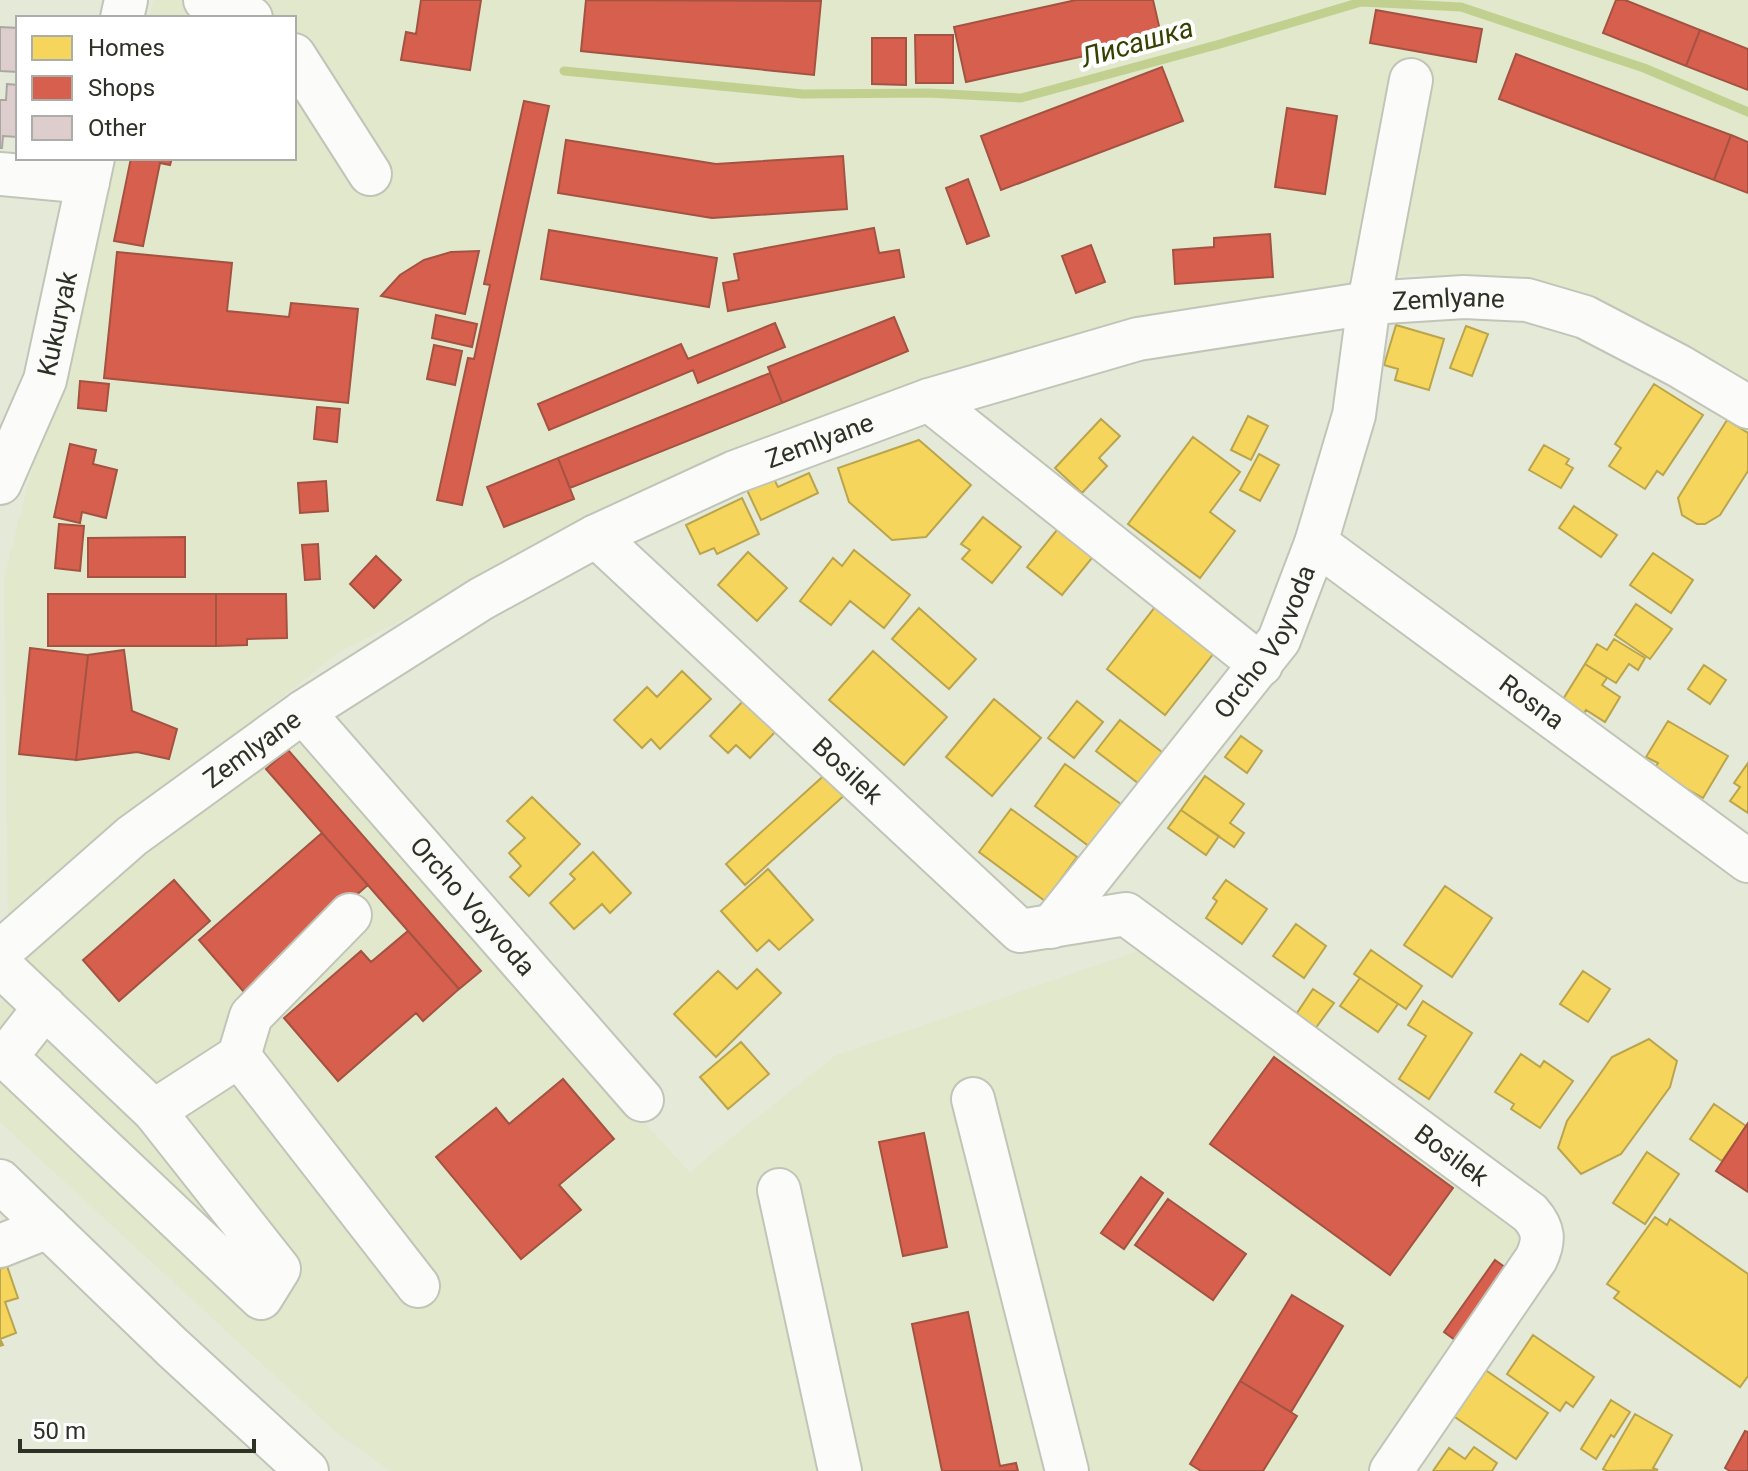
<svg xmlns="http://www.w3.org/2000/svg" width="1748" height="1471" font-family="Roboto,sans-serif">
  <rect width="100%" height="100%" fill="#e4e9d8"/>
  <!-- built -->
  <path fill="#e1e8cc" d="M154,0H1748V388L1601,303L1416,273L1093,328L736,449L339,652L267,709L690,1173L714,1152L835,1056L1144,949L1512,1219L1528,1249L1385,1471H390L336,1432L0,1122V1004L9,992L4,578L113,158H294V18H149Z"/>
  <!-- homes -->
  <path fill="#f6d55c" stroke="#baa44c" stroke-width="2" d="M1396,325L1444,339L1429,390L1395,380L1398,369L1384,365Z
    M1466,326L1488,334L1472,376L1450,368Z
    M1654,384L1703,415L1663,475L1657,471L1645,489L1609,466L1621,448L1615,444Z
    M1248,416L1268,426L1251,460L1231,450Z
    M1101,419L1120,436L1099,458L1107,466L1082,493L1055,468Z
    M1727,420L1748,433V471L1720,515L1705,524H1697L1682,515L1678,498Z
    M1193,437L1240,472L1210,512L1235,531L1200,578L1128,524Z
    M919,440L971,485L926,537L892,540L849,502L838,468Z
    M1544,445L1569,459L1566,464L1573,468L1561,488L1529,470Z
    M1259,454L1279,465L1260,501L1240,490Z
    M809,473L818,493L761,520L747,490L773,477L778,487Z
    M742,498L759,534L717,554L714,548L700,554L686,525Z
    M1574,506L1617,535L1601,557L1559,528Z
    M983,517L1021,547L992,583L962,559L970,550L961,544Z
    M1061,525L1096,553L1062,595L1027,567Z
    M854,550L910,595L884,628L850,601L831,625L800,601L833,558L842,566Z
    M748,552L787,588L757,621L718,585Z
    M1653,553L1693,580L1671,613L1630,585Z
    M1636,604L1672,629L1650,659L1615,635Z
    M1155,607L1214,653L1165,715L1107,669Z
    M919,608L976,659L949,689L892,639Z
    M1614,639L1645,658L1638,670L1629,664L1616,683L1585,664L1597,644L1607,650Z
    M873,651L947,717L904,765L829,700Z
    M1585,664L1607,678L1602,685L1620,697L1605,722L1586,710L1582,717L1560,704Z
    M1704,665L1726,680L1710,704L1688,689Z
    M682,671L711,699L660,749L651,739L642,748L614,720L647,687L657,697Z
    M746,698L779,728L750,758L736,745L728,753L710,736Z
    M994,699L1041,738L992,796L946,757Z
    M1077,701L1103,722L1074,758L1048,738Z
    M1120,720L1175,762L1151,793L1096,751Z
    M1668,721L1728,756L1703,798L1654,770L1658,763L1646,757Z
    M1241,736L1262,751L1247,773L1225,757Z
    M1748,763V813L1730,801L1740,787L1734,783Z
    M1065,764L1125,807L1094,850L1035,806Z
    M829,771L848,792L745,885L726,864Z
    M1205,776L1244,804L1230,823L1244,833L1234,847L1181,810Z
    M532,797L580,844L529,896L510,877L521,866L509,853L525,838L507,821Z
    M1011,809L1077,857L1045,901L979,852Z
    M1181,810L1219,836L1206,855L1168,828Z
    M593,852L631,893L610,913L602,904L574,929L550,903L575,879L570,874Z
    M768,869L813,920L779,950L769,940L757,951L721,911Z
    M1226,880L1267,909L1242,944L1206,918L1217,901L1213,898Z
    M1445,886L1492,918L1452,977L1404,945Z
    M1296,924L1326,946L1304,978L1273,956Z
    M1371,950L1422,986L1406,1009L1354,974Z
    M757,969L781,993L716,1057L674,1014L718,971L737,989Z
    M1583,971L1610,989L1588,1022L1560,1004Z
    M1360,978L1398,1004L1378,1032L1340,1006Z
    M1313,989L1334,1003L1315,1029L1295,1016Z
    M1423,1001L1472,1033L1429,1099L1399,1079L1426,1036L1408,1025Z
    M1649,1039L1677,1061L1670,1087L1621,1154L1581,1174L1558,1148L1567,1121L1612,1057Z
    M741,1042L769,1074L728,1109L700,1077Z
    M1521,1054L1540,1067L1544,1061L1573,1081L1540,1128L1511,1109L1514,1104L1495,1092Z
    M1714,1104L1746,1126L1722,1161L1690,1139Z
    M1647,1152L1679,1174L1645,1224L1613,1203Z
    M1655,1217L1667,1225L1670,1219L1748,1274V1376L1740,1387L1614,1298L1619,1292L1607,1284Z
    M7,1266L18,1298L5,1302L16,1333L0,1339L3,1345L0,1346V1269Z
    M1533,1335L1594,1377L1573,1407L1566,1402L1560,1411L1507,1374Z
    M1484,1369L1548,1413L1516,1459L1452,1415Z
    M1611,1400L1630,1412L1614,1437L1611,1435L1596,1459L1581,1449Z
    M1635,1414L1672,1435L1653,1468L1658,1470L1607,1471L1603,1469Z
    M1474,1447L1497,1463L1492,1471H1433L1449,1448L1465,1459Z"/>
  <!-- shops -->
  <path fill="#d6604d" stroke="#a45241" stroke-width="2" d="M421,0H481L470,70L401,60L406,32L416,34Z
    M586,0L821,1L814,75L581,51Z
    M1076,0H1153L1162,39L966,82L954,27Z
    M1616,0H1625L1700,30L1686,66L1603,33Z
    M1376,10L1482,29L1476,62L1370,43Z
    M1700,30L1748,49V90L1686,66Z
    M915,35H953V83H916Z
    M872,38H906V85L872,84Z
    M1516,54L1731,135L1714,180L1499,99Z
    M1162,67L1183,121L1001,190L981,136Z
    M524,101L549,106L462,505L437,500L468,358L474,359L490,285L484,284Z
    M1287,108L1337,116L1325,194L1275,187Z
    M1731,135L1748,142V193L1714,180Z
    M566,140L716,164L843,156L847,209L712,218L558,193Z
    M131,158H172L170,165L160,163L143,246L114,241Z
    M968,179L989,236L967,244L946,188Z
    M874,228L879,253L899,250L904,277L728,311L723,283L739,280L734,254Z
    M549,230L717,258L709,307L541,279Z
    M1270,234L1273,277L1175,284L1173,250L1214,247V238Z
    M1091,245L1105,282L1076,293L1062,256Z
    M479,251L465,314L381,296L400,275L424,260L451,252Z
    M117,252L232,263L227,311L289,317L291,303L358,309L348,403L104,378Z
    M436,315L477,324L472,347L432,338Z
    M894,317L908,351L782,403L768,367Z
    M775,323L785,347L698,383L693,370L549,430L538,404L681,344L688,359Z
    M434,345L462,351L455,385L427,379Z
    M770,373L782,403L570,488L558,458Z
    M80,381L109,384L106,411L78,408Z
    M317,407L340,409L337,442L314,439Z
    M70,444L96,450L93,464L117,470L106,518L82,512L80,523L54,517Z
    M558,458L574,499L504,527L487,487Z
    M326,481L328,511L300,513L298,483Z
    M59,524L84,526L80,571L55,568Z
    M185,537V577H88V538Z
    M318,544L320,579L305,580L302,545Z
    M376,556L401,580L374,608L350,584Z
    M48,594H216V646H48Z
    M216,594H286L287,638L247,639V645L216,646Z
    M30,648L88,655L76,760L19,754Z
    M124,650L132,711L177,729L169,759L137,752L76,760L88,655Z
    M288,750L481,971L459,989L266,769Z
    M322,833L368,885L244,992L199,940Z
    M174,880L210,921L119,1001L83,960Z
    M408,931L459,989L423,1021L416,1013L338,1081L284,1018L361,951L371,962Z
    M1274,1057L1453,1188L1390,1275L1210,1144Z
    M563,1079L614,1139L559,1185L581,1210L521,1259L436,1157L496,1108L509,1124Z
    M1748,1123V1192L1716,1171Z
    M924,1133L947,1247L903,1256L879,1142Z
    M1141,1177L1163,1193L1124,1249L1101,1233Z
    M1168,1199L1246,1254L1213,1300L1135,1245Z
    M1495,1260L1513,1273L1462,1345L1444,1332Z
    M1292,1295L1343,1326L1291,1412L1240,1381Z
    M968,1312L1000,1466L1016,1463L1018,1471H942L912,1324Z
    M1240,1381L1297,1416L1263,1471H1201L1190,1464Z
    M1745,1431L1748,1432V1471H1730L1725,1468Z"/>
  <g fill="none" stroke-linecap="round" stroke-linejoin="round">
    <!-- stream -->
    <path stroke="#c2d08f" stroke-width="9" d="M564,71L803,94L928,93L1021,98L1220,44L1361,2L1461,7L1644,68L1748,112"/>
  </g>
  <!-- building -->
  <path fill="#ddcecd" stroke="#aaa7a2" stroke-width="2" d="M0,27L18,28V72L0,71Z
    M7,84L18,85V137L3,136L2,148H0V100H6Z"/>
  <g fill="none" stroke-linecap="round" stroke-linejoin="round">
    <!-- minor casing -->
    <g stroke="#c1c5b8" stroke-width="46">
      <g id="minor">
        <path d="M205,0L251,18"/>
        <path d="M122,18L126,0"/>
        <path d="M294,55L370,174"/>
        <path d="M0,174L88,182"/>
        <path d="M929,400L1261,665"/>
        <path id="s1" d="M0,483L45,380L93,158"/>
        <path id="s2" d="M596,536L1020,931L1126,914L1530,1213C1544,1229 1545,1240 1536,1259L1391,1471"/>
        <path id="s3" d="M1316,543L1748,861"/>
        <path id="s4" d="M303,712L642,1100"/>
        <path id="s5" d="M1051,927L1279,640L1316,543L1354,415L1369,303L1411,80"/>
        <path id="s6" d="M0,952L132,836L303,712L481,599L596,536L735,472L929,400L1138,339L1369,303L1464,297L1527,300L1585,317L1679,366L1748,407"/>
        <path d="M0,965L154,1111L279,1269L261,1298L6,1057L45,1007"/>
        <path d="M239,1056L418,1286"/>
        <path d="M973,1099L1067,1471"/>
        <path d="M154,1111L239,1056L251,1016L350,915"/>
        <path d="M0,1181L172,1347L307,1471"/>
        <path d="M779,1190L840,1471"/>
        <path d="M0,1246L48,1227"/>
      </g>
    </g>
    <!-- minor -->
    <use href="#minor" stroke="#fbfcf9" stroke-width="42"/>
  </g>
  <g text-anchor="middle" stroke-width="8" stroke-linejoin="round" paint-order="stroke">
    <!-- street labels -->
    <g font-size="26" fill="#2e3125" stroke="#fff">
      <text dy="9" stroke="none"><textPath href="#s6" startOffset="1620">Zemlyane</textPath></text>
      <text dy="9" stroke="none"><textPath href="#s1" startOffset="170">Kukuryak</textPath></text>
      <text dy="9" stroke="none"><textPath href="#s6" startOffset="972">Zemlyane</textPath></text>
      <text dy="9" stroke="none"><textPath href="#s5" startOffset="358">Orcho Voyvoda</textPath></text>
      <text dy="9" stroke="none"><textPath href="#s3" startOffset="268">Rosna</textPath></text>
      <text dy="9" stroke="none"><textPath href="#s6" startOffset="324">Zemlyane</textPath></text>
      <text dy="9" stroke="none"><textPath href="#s2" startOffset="344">Bosilek</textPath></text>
      <text dy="9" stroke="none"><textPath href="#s4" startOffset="258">Orcho Voyvoda</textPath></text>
      <text dy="9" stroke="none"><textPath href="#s2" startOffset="1092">Bosilek</textPath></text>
    </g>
    <!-- water labels -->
    <g font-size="28" font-style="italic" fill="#364000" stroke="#fff">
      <text transform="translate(1137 42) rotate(-16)" y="10">Лисашка</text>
    </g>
  </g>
  <!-- legend -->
  <rect x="16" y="16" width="280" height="144" fill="#ffffff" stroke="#abada8" stroke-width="2"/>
  <rect x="32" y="36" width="40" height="24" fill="#f6d55c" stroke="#abada8" stroke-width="2"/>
  <text x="88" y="56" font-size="24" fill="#2e3125">Homes</text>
  <rect x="32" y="76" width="40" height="24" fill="#d6604d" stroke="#abada8" stroke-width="2"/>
  <text x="88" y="96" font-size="24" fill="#2e3125">Shops</text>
  <rect x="32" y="116" width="40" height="24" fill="#ddcecd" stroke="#abada8" stroke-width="2"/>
  <text x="88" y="136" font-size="24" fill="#2e3125">Other</text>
  <!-- scale -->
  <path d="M20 1439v12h234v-12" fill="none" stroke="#2e3125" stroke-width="4"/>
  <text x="32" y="1439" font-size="24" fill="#2e3125" stroke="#ffffff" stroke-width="6" paint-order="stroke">50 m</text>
</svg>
